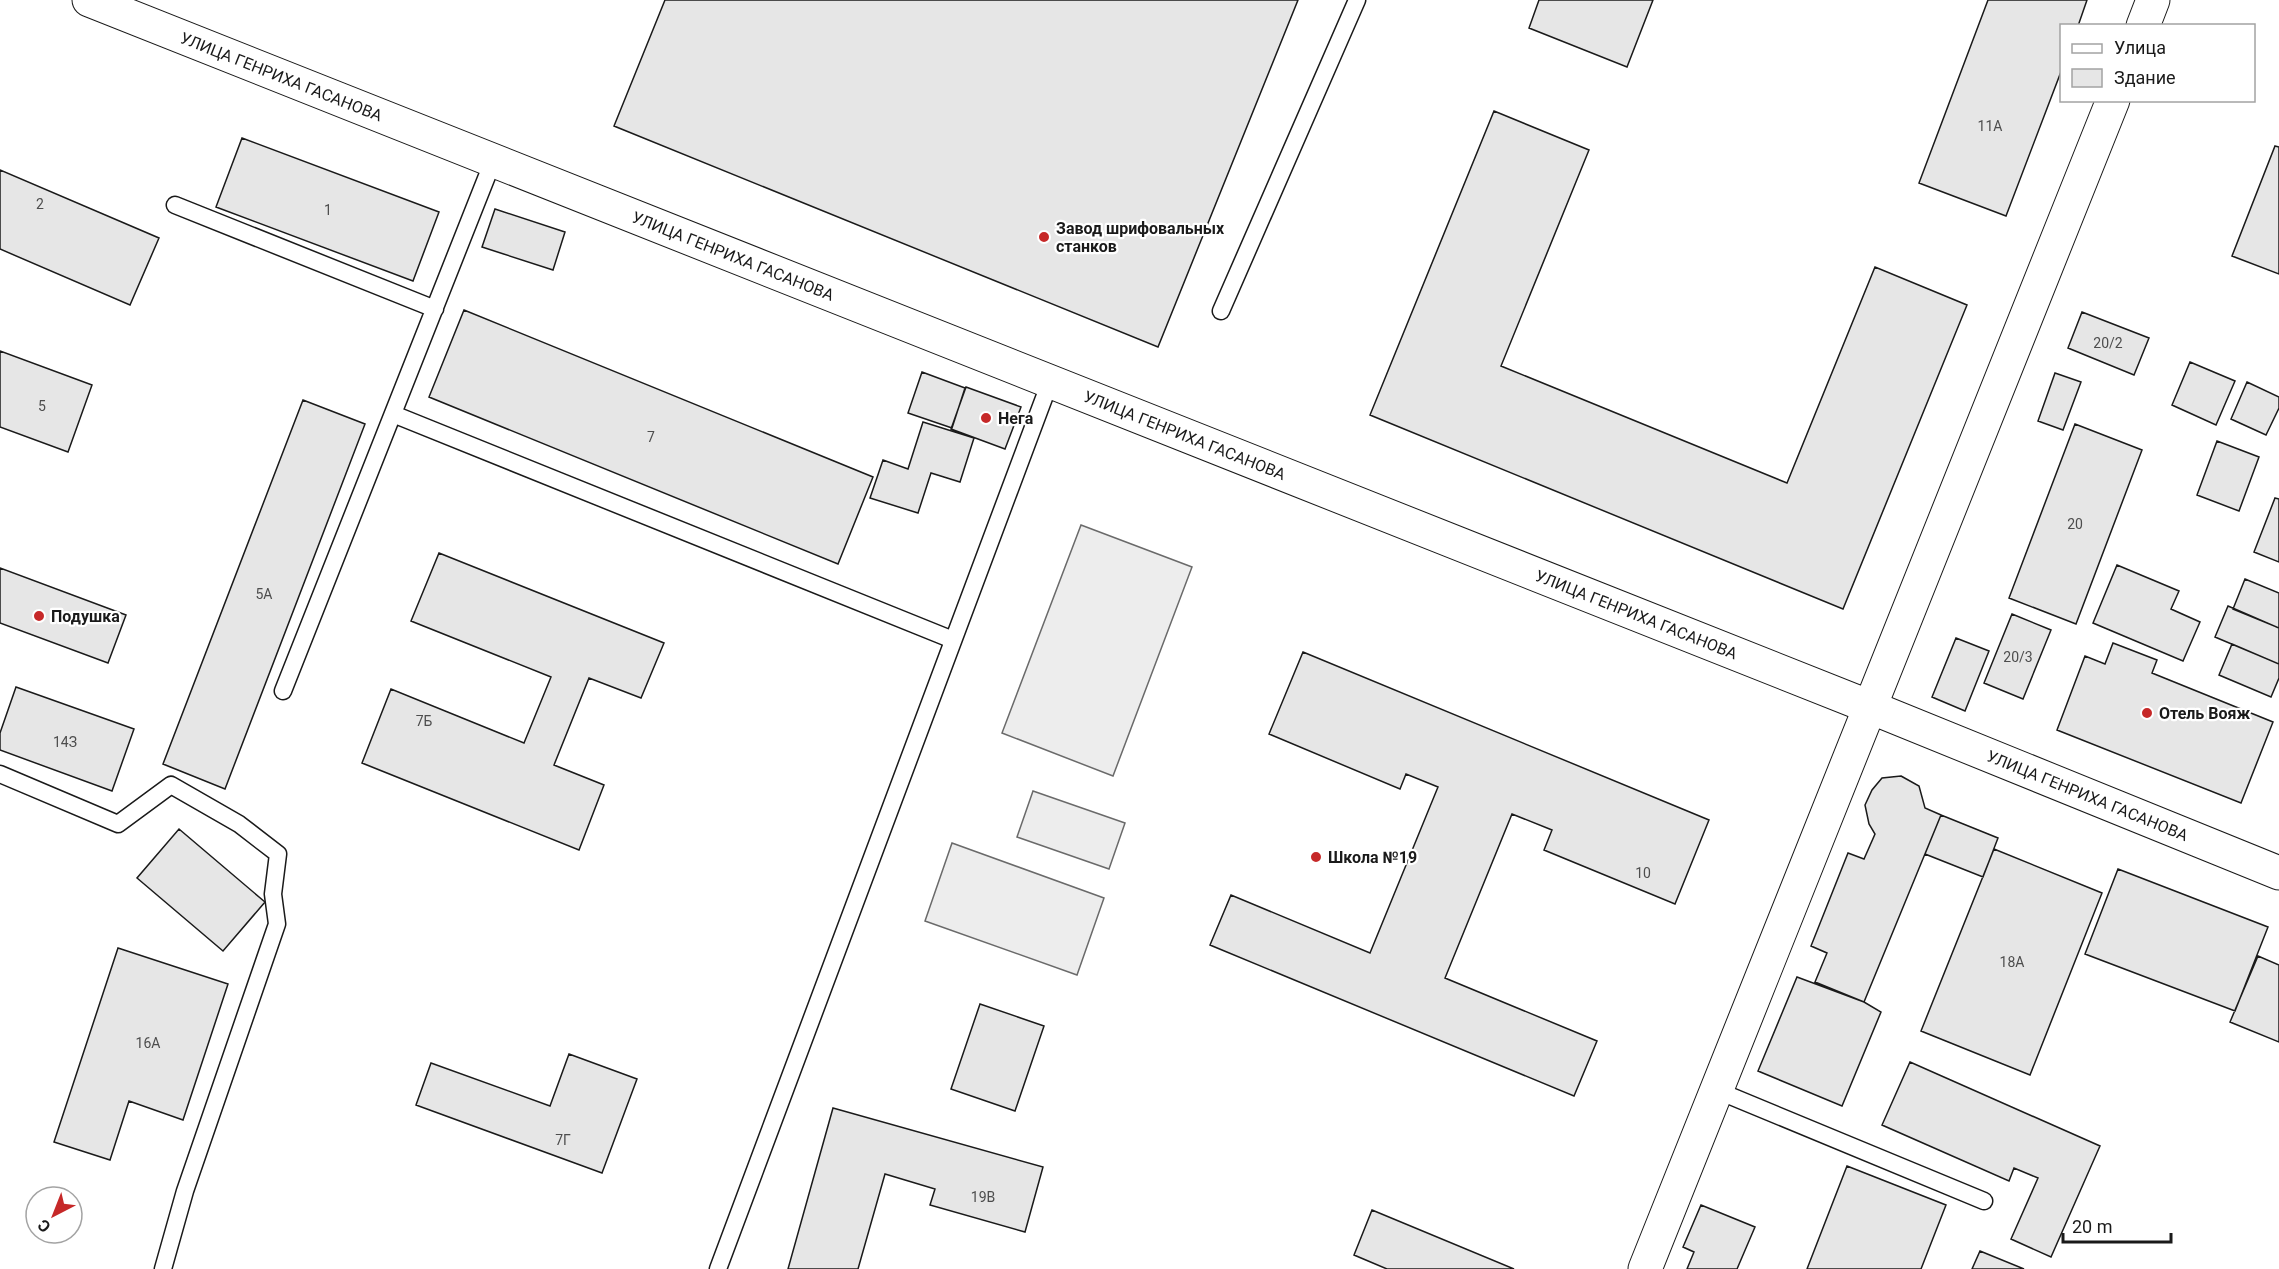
<svg xmlns="http://www.w3.org/2000/svg" width="2279" height="1269" font-family="Roboto,sans-serif">
  <rect width="100%" height="100%" fill="#fff"/>
  <!-- built -->
  <path fill="#ededed" stroke="#6a6a6a" stroke-width="1.5" d="M1081,525L1192,567L1113,776L1002,733Z
    M1033,791L1125,823L1109,869L1017,837Z
    M952,843L1104,898L1077,975L925,921Z"/>
  <!-- building -->
  <path fill="#e6e6e6" stroke="#1a1a1a" stroke-width="1.5" d="M665,0H1298L1158,347L614,126Z
    M1539,0H1653L1627,67L1529,28Z
    M1988,0H2087L2078,26H2062V69L2006,216L1919,183Z
    M1494,111L1589,150L1501,366L1787,483L1875,267L1967,305L1843,609L1370,415Z
    M242,138L439,212L413,281L216,207Z
    M2275,146L2279,147V274L2232,256Z
    M0,170L159,238L130,305L0,249Z
    M495,209L565,232L553,270L482,247Z
    M464,310L873,477L838,564L429,397Z
    M2082,312L2149,338L2134,375L2068,348Z
    M0,351L92,385L68,452L0,427Z
    M2190,362L2235,381L2216,425L2172,405Z
    M922,372L965,388L952,428L908,413Z
    M2055,373L2081,382L2063,430L2038,421Z
    M2247,382L2279,397V408L2266,435L2231,419Z
    M966,387L1021,407L1005,449L951,429Z
    M303,400L365,424L225,789L163,764Z
    M923,422L974,438L960,482L931,473L918,513L870,498L883,460L908,469Z
    M2075,424L2142,450L2076,624L2009,598Z
    M2217,441L2259,457L2239,511L2197,495Z
    M2275,498L2279,499V562L2254,552Z
    M439,553L664,643L641,698L589,678L554,765L604,785L579,850L362,763L391,689L524,743L551,677L411,621Z
    M2117,565L2179,591L2171,609L2200,622L2183,661L2093,623Z
    M0,568L126,615L108,663L0,623Z
    M2245,579L2279,593V628L2233,609Z
    M2228,606L2279,628V664L2215,637Z
    M2012,614L2051,630L2023,699L1984,683Z
    M1956,638L1989,651L1965,711L1932,697Z
    M2113,643L2157,660L2152,673L2273,722L2241,803L2057,730L2085,656L2105,664Z
    M2232,644L2279,664V678L2271,697L2219,675Z
    M1303,652L1709,820L1675,904L1544,850L1552,830L1512,814L1445,978L1597,1041L1574,1096L1210,945L1231,895L1370,953L1438,787L1406,774L1400,789L1269,734Z
    M16,687L134,729L112,791L0,750V733Z
    M1901,776L1919,786L1925,808L1941,815L1864,1002L1815,982L1827,953L1811,946L1848,853L1864,859L1875,834L1869,824L1865,805L1872,790L1882,778Z
    M1941,815L1998,838L1983,877L1925,854Z
    M179,829L265,902L223,951L137,878Z
    M1994,849L2102,893L2030,1075L1921,1031Z
    M2118,869L2268,927L2235,1011L2085,954Z
    M118,948L228,984L183,1120L129,1101L110,1160L54,1142Z
    M2258,956L2279,965V1042L2230,1022Z
    M1797,977L1864,1002L1881,1012L1842,1106L1758,1071Z
    M980,1004L1044,1026L1015,1111L951,1089Z
    M569,1054L637,1079L602,1173L416,1105L431,1063L550,1106Z
    M1910,1062L2100,1146L2051,1257L2011,1239L2038,1178L2014,1168L2009,1181L1882,1125Z
    M833,1108L1043,1167L1025,1232L930,1205L935,1189L885,1174L858,1269H788Z
    M1847,1166L1946,1205L1921,1269H1807Z
    M1701,1205L1755,1227L1737,1269H1687L1694,1252L1683,1247Z
    M1372,1210L1514,1269H1387L1354,1255Z
    M1980,1251L2024,1269H1972Z"/>
  <g fill="none" stroke-linecap="round" stroke-linejoin="round">
    <!-- lane casing -->
    <g stroke="#1a1a1a" stroke-width="19">
      <path id="lane" d="M175,205L435,309
        M1221,311L1357,0
        M393,414L953,640
        M283,691L493,161
        M0,774L118,824L171,785L239,824L278,854L273,894L277,924L185,1191L163,1269
        M1716,1090L1984,1201
        M718,1269L1050,382"/>
    </g>
    <!-- street casing -->
    <g stroke="#1a1a1a" stroke-width="35">
      <g id="street">
        <path id="s1" d="M89,0L1870,707L2279,873"/>
        <path d="M2143,26L2153,0"/>
        <path d="M1645,1269L2113,100"/>
      </g>
    </g>
    <!-- lane -->
    <use href="#lane" stroke="#fff" stroke-width="16"/>
    <!-- street -->
    <use href="#street" stroke="#fff" stroke-width="33"/>
  </g>
  <!-- markers -->
  <g fill="#c62828" stroke="#fff" stroke-width="2">
    <circle cx="1044" cy="237" r="6"/>
    <circle cx="986" cy="418" r="6"/>
    <circle cx="39" cy="616" r="6"/>
    <circle cx="2147" cy="713" r="6"/>
    <circle cx="1316" cy="857" r="6"/>
  </g>
  <g text-anchor="middle" stroke-width="4.5" stroke-linejoin="round" paint-order="stroke">
    <!-- number labels -->
    <g font-size="14" fill="#4d4d4d">
      <text x="1990" y="131">11А</text>
      <text x="40" y="209">2</text>
      <text x="328" y="215">1</text>
      <text x="2108" y="348">20/2</text>
      <text x="42" y="411">5</text>
      <text x="651" y="442">7</text>
      <text x="2075" y="529">20</text>
      <text x="264" y="599">5А</text>
      <text x="2018" y="662">20/3</text>
      <text x="424" y="726">7Б</text>
      <text x="65" y="747">14З</text>
      <text x="1643" y="878">10</text>
      <text x="2012" y="967">18А</text>
      <text x="148" y="1048">16А</text>
      <text x="563" y="1145">7Г</text>
      <text x="983" y="1202">19В</text>
    </g>
    <!-- street labels -->
    <g font-size="16" fill="#1a1a1a" stroke="#fff">
      <text dy="6" stroke="none"><textPath href="#s1" startOffset="207">УЛИЦА ГЕНРИХА ГАСАНОВА</textPath></text>
      <text dy="6" stroke="none"><textPath href="#s1" startOffset="693">УЛИЦА ГЕНРИХА ГАСАНОВА</textPath></text>
      <text dy="6" stroke="none"><textPath href="#s1" startOffset="1179">УЛИЦА ГЕНРИХА ГАСАНОВА</textPath></text>
      <text dy="6" stroke="none"><textPath href="#s1" startOffset="1665">УЛИЦА ГЕНРИХА ГАСАНОВА</textPath></text>
      <text dy="6" stroke="none"><textPath href="#s1" startOffset="2151">УЛИЦА ГЕНРИХА ГАСАНОВА</textPath></text>
    </g>
    <!-- poi labels -->
    <g font-size="16" font-weight="bold" fill="#1a1a1a" stroke="#fff" text-anchor="start">
      <text x="1056" y="234">Завод шрифовальных<tspan x="1056" dy="18">станков</tspan></text>
      <text x="998" y="424">Нега</text>
      <text x="51" y="622">Подушка</text>
      <text x="2159" y="719">Отель Вояж</text>
      <text x="1328" y="863">Школа №19</text>
    </g>
  </g>
  <!-- legend -->
  <rect x="2060" y="24" width="195" height="78" fill="#ffffff" stroke="#a3a3a3" stroke-width="1.5"/>
  <rect x="2072" y="44" width="30" height="9" fill="#ffffff" stroke="#a3a3a3" stroke-width="1.5"/>
  <text x="2114" y="54" font-size="18" fill="#1a1a1a">Улица</text>
  <rect x="2072" y="69" width="30" height="18" fill="#e6e6e6" stroke="#a3a3a3" stroke-width="1.5"/>
  <text x="2114" y="84" font-size="18" fill="#1a1a1a">Здание</text>
  <!-- north arrow -->
  <g transform="translate(54 1215) rotate(222)"><circle r="28" fill="#ffffff" stroke="#a3a3a3" stroke-width="1.5"/>
  <path d="M0-4.5L10 22L0 15L-10 22Z" fill="#c62828"/>
  <text y="-9" font-size="16" font-weight="bold" text-anchor="middle" fill="#1a1a1a">С</text>
  </g>
  <!-- scale -->
  <path d="M2063 1233v9h108v-9" fill="none" stroke="#1a1a1a" stroke-width="3"/>
  <text x="2072" y="1233" font-size="18" fill="#1a1a1a" stroke="#ffffff" stroke-width="4.5" paint-order="stroke">20 m</text>
</svg>
